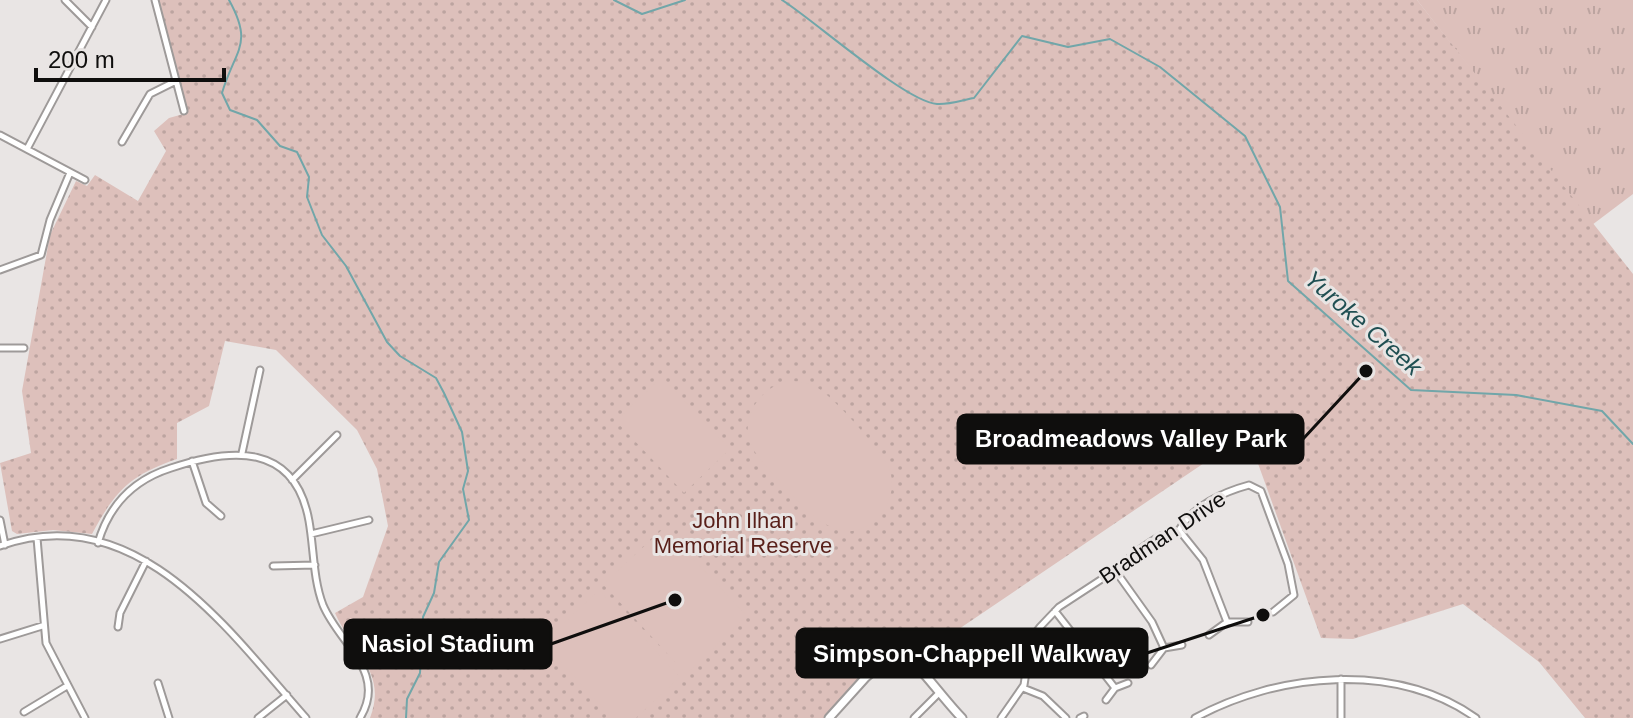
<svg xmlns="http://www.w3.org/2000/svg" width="1633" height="718" font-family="Helvetica,sans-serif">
  <defs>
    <pattern id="grass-tufts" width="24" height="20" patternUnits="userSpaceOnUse" patternTransform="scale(2)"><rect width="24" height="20" fill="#ddc0bb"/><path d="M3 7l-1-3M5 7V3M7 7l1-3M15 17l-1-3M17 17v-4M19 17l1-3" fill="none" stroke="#bca4a0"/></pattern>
    <pattern id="park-dots" width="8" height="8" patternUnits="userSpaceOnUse" patternTransform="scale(2)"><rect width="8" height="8" fill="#ddc0bb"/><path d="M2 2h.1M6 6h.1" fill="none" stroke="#bca4a0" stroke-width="1.8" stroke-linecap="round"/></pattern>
  </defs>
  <rect width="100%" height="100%" fill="#e9e5e4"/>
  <!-- grass -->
  <path fill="url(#grass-tufts)" d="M1417,0H1633V194L1592,225Z"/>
  <!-- park -->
  <path fill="url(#park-dots)" d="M158,0H1417L1633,274V718H1585L1539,662L1463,604L1353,639L1321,638L1256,458L1238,446L1213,457L916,658L912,649L918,643L911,635L863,674L824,718H370C388,672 352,652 335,613L363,597L388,526L377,469L357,430L276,350L225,341L209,406L177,423V459C130,475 115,491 92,534L53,530L17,534L12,531L0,463L31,453L22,391L50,235L76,181L87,186L95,175L138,201L166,151L154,131L169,118L187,113Z"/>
  <!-- pitch -->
  <path fill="#ddc0bb" d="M662,377L730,449L684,493L616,421Z
    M787,381C798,381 807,382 816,387C833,396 882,451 889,468C896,486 890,505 877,518C842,553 805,510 782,484C773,474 762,463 755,452C736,423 757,389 787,381Z
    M664,528L747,616L686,674L603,584Z
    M599,590L680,677L636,718H613L543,643Z"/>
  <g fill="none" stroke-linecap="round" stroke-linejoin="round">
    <!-- stream -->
    <path stroke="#71a6a9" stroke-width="2" d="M229,0C254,45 235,49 222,93L230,110L257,120L280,146L297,152L309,177L307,197L322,235L346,266L387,342L400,356L436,378L444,393L462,432L468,471L463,489L469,520L439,562L434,593L423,617L420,673L407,699L406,718
      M614,0L642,14L685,0
      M782,0C815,21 906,102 937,104C948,105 963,100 974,98L1022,36L1068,47L1110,39L1160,67L1245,136L1280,207L1288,281L1411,390L1516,395L1602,411L1633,444"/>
    <!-- street casing -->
    <g stroke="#9e9a99" stroke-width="9">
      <path id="street" d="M65,0L92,27
        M155,0L184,111
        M0,135L85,180
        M122,142L150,94L176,81
        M27,149L106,0
        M0,270L41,255L50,220L69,175
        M0,348H24
        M242,453L260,370
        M192,461L206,503L221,516
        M292,480L337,435
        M0,520L5,545
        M1179,530L1203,560L1227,622
        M311,534L369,520
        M37,538L46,643L85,718
        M98,543C109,505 133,480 171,468C230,448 295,442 309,521C314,549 313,579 323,605C339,644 388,672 360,718
        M0,546C136,497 229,631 306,718
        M273,566L315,565
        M1117,573L1152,622L1164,648
        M1055,611L1115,688
        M118,627L120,613L146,561
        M1209,635L1227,622H1248
        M992,637L1005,653L1028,660
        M0,639L42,626
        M987,641L996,635
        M900,649L913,639
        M1151,665L1164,648L1182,645
        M1341,679V718
        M158,683L169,718
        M1023,688L1043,696L1066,718
        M1106,700L1115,688L1128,683
        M24,712L67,686
        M258,718L287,695
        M914,718L938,694
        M1001,718L1024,685L1031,639L1040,627L1059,607L1108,575L1117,573C1125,558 1161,531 1179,530C1193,506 1223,492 1249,485L1261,491L1288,564L1294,595L1273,612
        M1080,718L1084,716
        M1195,718C1277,673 1395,661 1476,718"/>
    </g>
    <!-- secondary casing -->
    <g stroke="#9e9a99" stroke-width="11">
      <path id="secondary" d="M829,718L866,677L899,649C910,653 948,705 962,718"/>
    </g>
    <!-- street -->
    <use href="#street" stroke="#fff" stroke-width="5"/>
    <!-- secondary -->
    <use href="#secondary" stroke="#fff" stroke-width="7"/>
  </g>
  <g text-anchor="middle" stroke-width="6" stroke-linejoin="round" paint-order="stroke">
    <!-- park labels -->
    <g font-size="22" fill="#581f19" stroke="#e9e5e4">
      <text x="743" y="528">John Ilhan<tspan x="743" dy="25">Memorial Reserve</tspan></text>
    </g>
    <!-- street labels -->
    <g font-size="22" fill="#0f0e0d" stroke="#e9e5e4">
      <text transform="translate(1162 537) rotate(-34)" y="8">Bradman Drive</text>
    </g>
    <!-- water labels -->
    <g font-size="24" font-style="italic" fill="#1f4f52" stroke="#e9e5e4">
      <text transform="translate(1363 323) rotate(41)" y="8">Yuroke Creek</text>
    </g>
  </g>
  <!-- callouts -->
  <path fill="none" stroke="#0f0e0d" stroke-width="3" d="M1366 371L1303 439M675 600L551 644M1263 615L1147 653"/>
  <g fill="#0f0e0d" stroke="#e9e5e4" stroke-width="3">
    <circle cx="1366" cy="371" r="8"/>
    <circle cx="675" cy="600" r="8"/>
    <circle cx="1263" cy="615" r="8"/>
  </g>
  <g fill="#0f0e0d" stroke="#0f0e0d" stroke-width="3">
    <rect x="958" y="415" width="345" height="48" rx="8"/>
    <rect x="345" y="620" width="206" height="48" rx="8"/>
    <rect x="797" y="629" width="350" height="48" rx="8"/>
  </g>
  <g font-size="24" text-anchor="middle" font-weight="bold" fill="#fff">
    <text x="1131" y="447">Broadmeadows Valley Park</text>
    <text x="448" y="652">Nasiol Stadium</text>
    <text x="972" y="662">Simpson-Chappell Walkway</text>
  </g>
  <!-- scale -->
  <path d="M36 68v12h188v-12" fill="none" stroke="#0f0e0d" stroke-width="4"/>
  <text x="48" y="68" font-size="24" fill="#0f0e0d" stroke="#e9e5e4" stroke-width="6" paint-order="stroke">200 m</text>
</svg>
